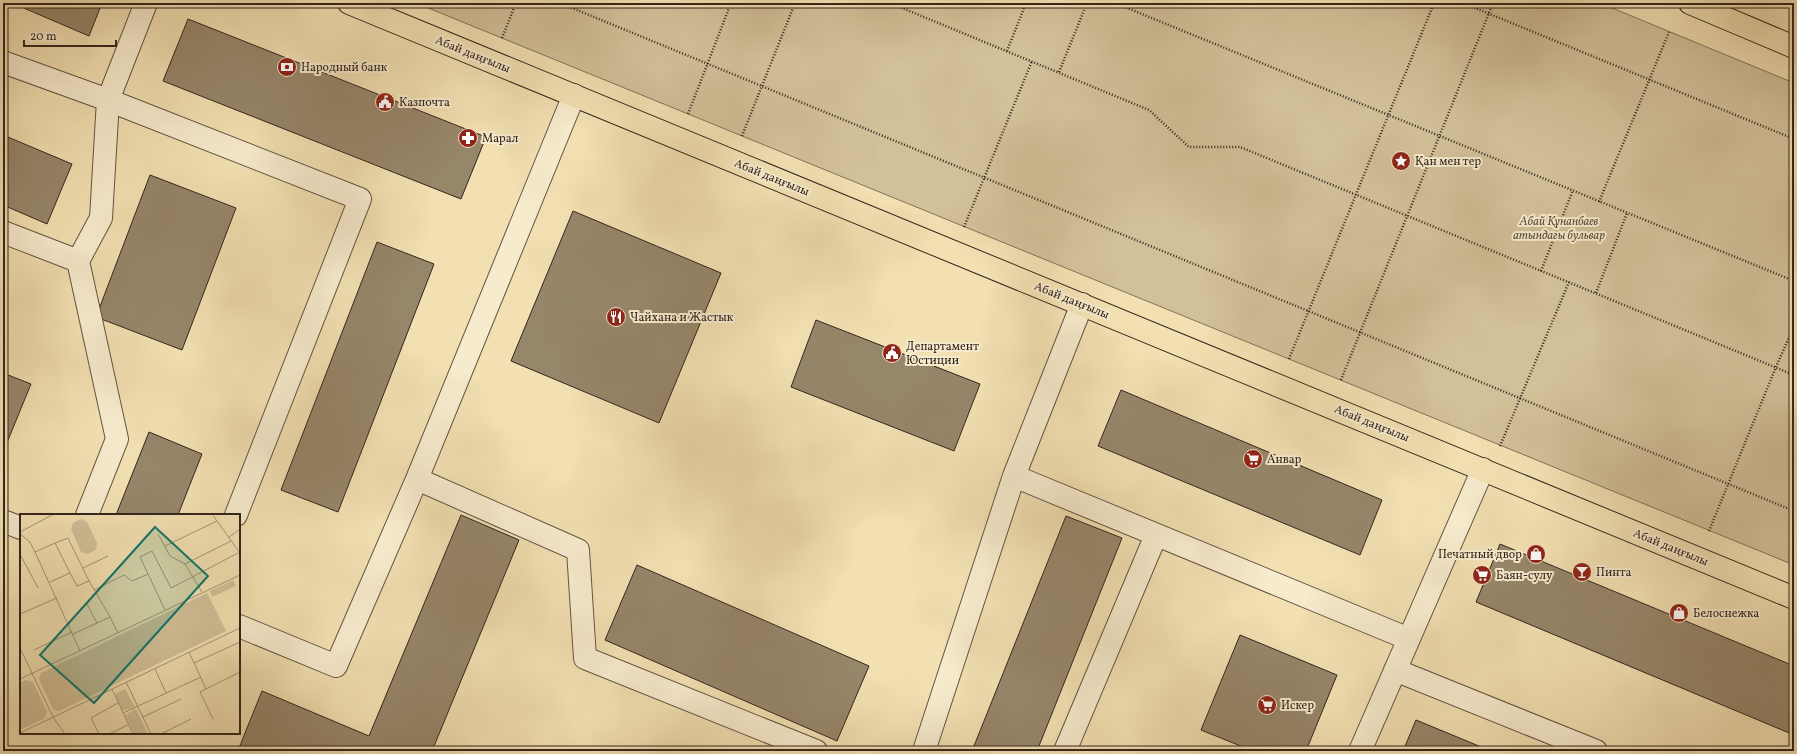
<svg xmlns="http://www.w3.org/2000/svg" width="1797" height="754" font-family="Vollkorn,serif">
  <rect width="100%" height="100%" fill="#f2e0b2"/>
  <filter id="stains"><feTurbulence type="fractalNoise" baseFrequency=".005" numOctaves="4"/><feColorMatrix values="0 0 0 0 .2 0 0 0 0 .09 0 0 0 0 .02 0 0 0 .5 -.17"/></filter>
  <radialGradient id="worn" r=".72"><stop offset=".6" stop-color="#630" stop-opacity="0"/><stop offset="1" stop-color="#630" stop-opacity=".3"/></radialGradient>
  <!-- green -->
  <path fill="#d2c099" stroke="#82725b" d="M416,3H1600L1794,83V565Z"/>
  <!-- building -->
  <path fill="#96866a" stroke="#33251d" d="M12,3H102L89,36Z
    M188,19L486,137L461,199L163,81Z
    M3,135L72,164L47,224L3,205Z
    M150,175L236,208L182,350L96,317Z
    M573,211L721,273L659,423L511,361Z
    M377,242L434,264L338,512L281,490Z
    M816,320L980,384L954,451L791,387Z
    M3,373L31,384L6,445L3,443Z
    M1121,390L1382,500L1360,555L1098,446Z
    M149,432L202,454L178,515H116Z
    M461,515L519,540L432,751H247L239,748L262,691L369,736Z
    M1066,516L1122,538L1037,751H972Z
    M1500,544L1794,666V735L1476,602Z
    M637,565L869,666L837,741L605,640Z
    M1240,635L1337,675L1306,751H1253L1201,730Z
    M1416,720L1491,751H1403Z"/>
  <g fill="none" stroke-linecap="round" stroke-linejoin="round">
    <!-- minor casing -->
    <g stroke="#635442" stroke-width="24">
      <path id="minor" d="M3,62L108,100L360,199L236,515
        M3,232L78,261
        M1082,304L1014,476L1409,639
        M417,479L578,550L585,658L816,751
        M87,515L117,439L78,261L101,218L108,100L146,3
        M3,521L21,528
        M239,626L336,666L417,479L574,95
        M1395,670L1596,751
        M924,751L1014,476
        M1065,751L1156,535
        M1360,751L1483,469"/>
    </g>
    <!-- major casing -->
    <g stroke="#33251d" stroke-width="24">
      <path id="major" d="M349,3L1794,598
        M1690,3L1794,47"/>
    </g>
    <!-- path -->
    <path stroke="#33251d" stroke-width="2.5" stroke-dasharray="1 2" stroke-linecap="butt" d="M560,3L1794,511
      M890,3L1149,110L1189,147H1240L1794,375
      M1115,3L1794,281
      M1463,3L1794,139
      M502,38L516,3
      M1007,51L1026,3
      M1059,72L1087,3
      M688,114L731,3
      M742,136L795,3
      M1599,202L1669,32
      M964,227L1032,61
      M1541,271L1573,190
      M1596,293L1627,213
      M1289,359L1434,3
      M1341,380L1493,3
      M1500,446L1569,282
      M1709,531L1776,367L1794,326"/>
    <!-- minor -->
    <use href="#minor" stroke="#f7ebcd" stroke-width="22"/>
    <!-- major -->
    <use href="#major" stroke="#f2e0b2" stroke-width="22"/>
  </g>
  <!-- icons -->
  <defs>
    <g id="bank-disc" transform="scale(1)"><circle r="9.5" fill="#8f2418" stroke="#f7ebcd"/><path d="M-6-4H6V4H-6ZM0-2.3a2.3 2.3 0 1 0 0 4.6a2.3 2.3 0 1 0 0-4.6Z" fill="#fff"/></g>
    <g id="civic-disc" transform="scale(1)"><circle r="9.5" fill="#8f2418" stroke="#f7ebcd"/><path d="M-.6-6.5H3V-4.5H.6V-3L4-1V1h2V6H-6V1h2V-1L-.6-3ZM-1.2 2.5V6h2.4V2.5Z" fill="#fff"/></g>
    <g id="pharmacy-disc" transform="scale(1)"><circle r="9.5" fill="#8f2418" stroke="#f7ebcd"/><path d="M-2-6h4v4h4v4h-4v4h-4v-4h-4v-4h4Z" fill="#fff"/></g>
    <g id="sight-disc" transform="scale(1)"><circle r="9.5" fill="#8f2418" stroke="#f7ebcd"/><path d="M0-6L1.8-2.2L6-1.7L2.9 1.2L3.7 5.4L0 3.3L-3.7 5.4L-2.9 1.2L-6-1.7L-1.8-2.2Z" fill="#fff"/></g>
    <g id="restaurant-disc" transform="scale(1)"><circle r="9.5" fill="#8f2418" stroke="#f7ebcd"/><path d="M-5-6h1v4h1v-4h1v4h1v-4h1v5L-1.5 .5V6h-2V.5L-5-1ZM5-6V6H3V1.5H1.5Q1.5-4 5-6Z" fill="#fff"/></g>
    <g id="supermarket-disc" transform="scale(1)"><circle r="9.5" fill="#8f2418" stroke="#f7ebcd"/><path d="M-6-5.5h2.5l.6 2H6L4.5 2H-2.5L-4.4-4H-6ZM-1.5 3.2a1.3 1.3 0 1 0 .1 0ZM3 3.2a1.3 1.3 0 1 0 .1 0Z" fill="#fff"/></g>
    <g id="shop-disc" transform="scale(1)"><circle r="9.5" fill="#8f2418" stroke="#f7ebcd"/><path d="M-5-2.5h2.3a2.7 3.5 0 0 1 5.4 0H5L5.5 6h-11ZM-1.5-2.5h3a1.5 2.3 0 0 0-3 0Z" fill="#fff"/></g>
    <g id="bar-disc" transform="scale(1)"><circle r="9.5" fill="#8f2418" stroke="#f7ebcd"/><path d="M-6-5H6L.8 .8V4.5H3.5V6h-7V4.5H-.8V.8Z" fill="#fff"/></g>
  </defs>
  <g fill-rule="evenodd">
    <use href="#bank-disc" x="287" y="67"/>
    <use href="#civic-disc" x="385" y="102"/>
    <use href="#pharmacy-disc" x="468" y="138"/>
    <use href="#sight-disc" x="1401" y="161"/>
    <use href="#restaurant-disc" x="616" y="317"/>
    <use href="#civic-disc" x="892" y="353"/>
    <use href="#supermarket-disc" x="1253" y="459"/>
    <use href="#shop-disc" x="1536" y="554"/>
    <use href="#bar-disc" x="1582" y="572"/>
    <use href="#supermarket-disc" x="1482" y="575"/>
    <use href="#shop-disc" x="1679" y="613"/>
    <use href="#supermarket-disc" x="1267" y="705"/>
  </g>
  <g text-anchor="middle" stroke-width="4" stroke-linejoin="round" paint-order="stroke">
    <!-- street labels -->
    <g font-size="12" fill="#33251d" stroke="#f7ebcd">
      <text transform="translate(473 54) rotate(22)" y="4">Абай даңғылы</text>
      <text transform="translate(772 177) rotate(22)" y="4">Абай даңғылы</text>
      <text transform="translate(1072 300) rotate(22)" y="4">Абай даңғылы</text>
      <text transform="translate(1372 423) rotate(22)" y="4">Абай даңғылы</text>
      <text transform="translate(1671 547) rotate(22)" y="4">Абай даңғылы</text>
    </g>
    <!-- poi labels -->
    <g font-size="12" fill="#33251d" stroke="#f7ebcd" text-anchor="start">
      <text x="301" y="71">Народный банк</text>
      <text x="399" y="106">Казпочта</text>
      <text x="482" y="142">Марал</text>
      <text x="1415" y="165">Қан мен тер</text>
      <text x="630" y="321">Чайхана и Жастык</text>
      <text x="906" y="350">Департамент<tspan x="906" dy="14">Юстиции</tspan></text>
      <text x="1267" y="463">Анвар</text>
      <text x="1522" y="558" text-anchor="end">Печатный двор</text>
      <text x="1596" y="576">Пинта</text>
      <text x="1496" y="579">Баян-сулу</text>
      <text x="1693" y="617">Белоснежка</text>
      <text x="1281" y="709">Искер</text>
    </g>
    <!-- park labels -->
    <g font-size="12" font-style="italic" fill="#5b4c3c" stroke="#f7ebcd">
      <text x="1559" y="225">Абай Құнанбаев<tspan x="1559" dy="14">атындағы бульвар</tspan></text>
    </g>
  </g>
  <!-- overview -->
  <g transform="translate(20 514)">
    <rect width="220" height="220" fill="#f2e0b2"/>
    <path d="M61,5L67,8L77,29L76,36L67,40L61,38L51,15L53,9ZM213,66L216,72L192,83L190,77ZM187,79L206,117L39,197L33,195L19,165L21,159ZM5,166L13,168L27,198L25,204L0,216V169ZM105,175L115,193L102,197L95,180ZM116,195L128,220H114L105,201Z" fill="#d2c099"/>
    <path fill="none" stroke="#a69576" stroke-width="1" d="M192,0L220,39M0,18L34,0M0,20L10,28L15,38L35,29L50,59L30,68M138,20L150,42L165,50L182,78M208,24L220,15M35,29L48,24L69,67M145,32L197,7M15,38L60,137M1,42L18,74M165,50L211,27M63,54L88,42M50,59L57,72L69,67L90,103M74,76L104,61L112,67L128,60M66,88L77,109M145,96L120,43L132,37L151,74L220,38M0,100L37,84M53,120L90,103L98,119M0,134L33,203L45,220M14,136L52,118M169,138L186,175M174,149L220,128M135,155L146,179M0,165L220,61M106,168L131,220M92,175L113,220M103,199L181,163M123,203L161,185M193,205L180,178L220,158M0,219L220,114M79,220L71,204L98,189M89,220L108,211M141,220L171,205"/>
    <path fill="#0f766e" fill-opacity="0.15" stroke="#0f766e" stroke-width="2" d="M135,13L188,62L74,189L20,141Z"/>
    <rect width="220" height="220" fill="none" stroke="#33251d" stroke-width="2"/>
  </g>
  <!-- margin -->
  <rect width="1797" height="754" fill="none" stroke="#f2e0b2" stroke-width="16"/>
  <rect x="4" y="4" width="1789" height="746" fill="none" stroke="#33251d" stroke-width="2"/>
  <rect x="8" y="8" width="1781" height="738" fill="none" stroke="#33251d"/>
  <!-- scale -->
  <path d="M24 40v6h92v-6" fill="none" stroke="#33251d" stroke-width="2"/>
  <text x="30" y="40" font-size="12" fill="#33251d" stroke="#f7ebcd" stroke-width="3" paint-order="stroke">20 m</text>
  <rect width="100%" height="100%" filter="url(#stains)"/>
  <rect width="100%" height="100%" fill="url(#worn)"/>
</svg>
